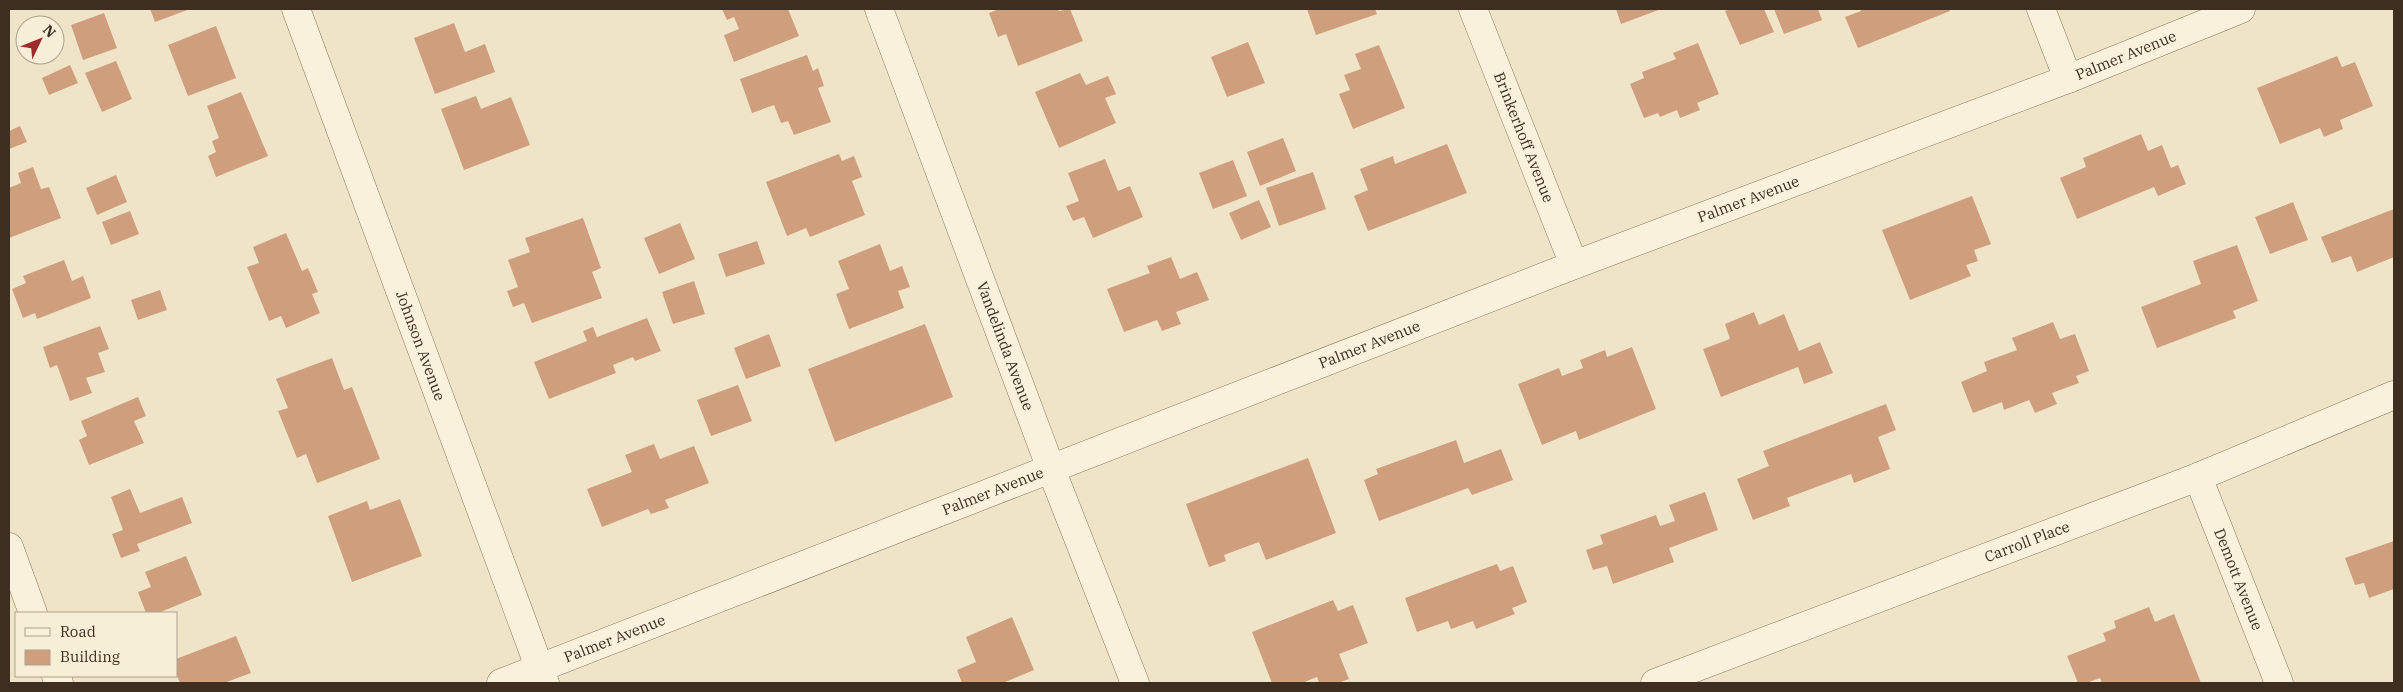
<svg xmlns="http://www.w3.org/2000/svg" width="2403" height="692" font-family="'IBM Plex Serif',serif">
  <rect width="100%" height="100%" fill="#f0e4c8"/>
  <!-- building -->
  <path fill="#cf9f7d" d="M150,9H190L155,22Z
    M722,9H788L799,36L734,62L724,35L739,29L734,17L727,20Z
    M999,9H1058L1059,11L1070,9L1083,41L1018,66L1006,34L998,37L989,13Z
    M1307,9H1375L1377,14L1316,35Z
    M1616,9H1661L1621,24Z
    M1730,9H1764L1774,32L1740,45L1725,11Z
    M1774,9H1818L1822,20L1784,34Z
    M1861,9H1949L1950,11L1858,48L1845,17L1861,11Z
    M104,13L117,48L83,60L71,25Z
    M454,23L465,52L485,44L495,72L435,94L414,38Z
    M216,26L236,78L188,96L168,45Z
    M1248,42L1265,83L1227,97L1211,57Z
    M1698,43L1719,94L1697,103L1700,110L1680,118L1677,110L1660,117L1658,113L1644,118L1630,84L1644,78L1642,72L1676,59L1673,53Z
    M1379,45L1405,108L1353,129L1339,94L1350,90L1344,75L1361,69L1355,54Z
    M807,55L813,71L818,68L824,86L818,88L831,122L794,135L788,121L781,123L774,105L752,113L740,79Z
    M2337,56L2342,67L2355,62L2373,106L2340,120L2343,129L2324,137L2320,128L2280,144L2257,88Z
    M116,61L132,99L102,112L85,73Z
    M70,65L78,83L49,95L42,78Z
    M1080,73L1086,85L1108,76L1116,94L1105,98L1116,123L1059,148L1035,92Z
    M241,92L268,156L216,177L208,156L216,152L212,141L219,138L207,106Z
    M476,96L481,109L511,97L530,145L464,170L441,109Z
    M20,126L27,142L9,149V131Z
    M2141,134L2148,151L2162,145L2171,168L2178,165L2186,184L2158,196L2154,187L2077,219L2060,178L2086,167L2083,158Z
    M1283,138L1296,171L1260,186L1247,152Z
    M1447,144L1467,193L1368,231L1354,196L1368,190L1360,169L1393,156L1395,164Z
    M839,154L842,161L854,156L862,177L852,181L865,215L810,237L806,228L787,236L766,182Z
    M1105,159L1118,191L1130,186L1143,217L1093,238L1084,217L1073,221L1066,206L1079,201L1068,173Z
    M1233,160L1247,196L1213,209L1199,173Z
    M33,167L41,189L49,187L61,218L9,238V188L21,183L18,173Z
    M1313,172L1326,209L1279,226L1266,188Z
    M116,175L127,202L97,215L86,188Z
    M1972,196L1991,244L1974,250L1978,261L1966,265L1971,276L1910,300L1882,230Z
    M1259,200L1271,227L1241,240L1229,213Z
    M2293,202L2308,240L2270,254L2255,217Z
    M2394,209V257L2357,272L2351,256L2332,263L2321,237Z
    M130,211L139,234L111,245L102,222Z
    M583,218L601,268L592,272L602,298L532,323L524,303L513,307L507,291L518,287L508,260L530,252L525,238Z
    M680,223L695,259L659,274L644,238Z
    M286,233L302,271L308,268L318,292L312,294L320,313L286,328L281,316L269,321L247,267L259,263L253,247Z
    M757,241L765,264L726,277L718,254Z
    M880,244L890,271L902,266L910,287L898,291L904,308L849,329L836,294L849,289L838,261Z
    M2237,245L2258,301L2233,311L2236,318L2157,348L2141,307L2201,284L2193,261Z
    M1171,257L1180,279L1197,272L1209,300L1176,312L1181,324L1162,331L1157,320L1124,332L1107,289L1150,273L1147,266Z
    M64,260L72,281L83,276L91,298L37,319L35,313L23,318L12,289L26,283L23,276Z
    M694,281L705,314L673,324L662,292Z
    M160,290L167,310L138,320L131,300Z
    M1754,312L1759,325L1784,314L1799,351L1820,342L1833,373L1804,384L1798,367L1721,397L1703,349L1730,339L1725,324Z
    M647,318L661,351L635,361L633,357L613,365L616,373L549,399L534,362L587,341L583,331L593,327L597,337Z
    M2053,322L2060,339L2075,334L2089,371L2076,376L2079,383L2052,393L2057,404L2035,413L2029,400L2004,410L2002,402L1973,413L1961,382L1987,371L1984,362L2017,350L2012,338Z
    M925,324L953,397L835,442L808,369Z
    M100,326L109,349L98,353L105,372L86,378L92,393L70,401L57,365L50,368L43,347Z
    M769,334L781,366L746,379L734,348Z
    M1632,347L1656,409L1579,440L1576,431L1542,445L1518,384L1559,368L1562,376L1583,368L1580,360L1605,350L1607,357Z
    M332,358L344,390L352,387L380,459L317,483L306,454L297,458L278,411L288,408L276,379Z
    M738,385L752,421L711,436L697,400Z
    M138,397L146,416L134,421L144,443L89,465L79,440L87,436L81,421Z
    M1886,404L1896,430L1878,437L1890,469L1854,483L1851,474L1787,498L1790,506L1753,520L1737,479L1769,466L1763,451Z
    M1456,440L1464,463L1501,449L1513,480L1472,495L1468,488L1379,521L1364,480L1378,474L1376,469Z
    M654,444L660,459L694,446L709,483L665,500L669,508L651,514L648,509L602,527L587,489L632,472L625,455Z
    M1308,458L1336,533L1266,560L1259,542L1224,555L1226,561L1209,567L1186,504Z
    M130,489L140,513L182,497L192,523L137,544L140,551L121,558L112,534L123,530L111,497Z
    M1705,492L1718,530L1669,548L1674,562L1613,584L1607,566L1593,570L1586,550L1603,544L1600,535L1656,515L1660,526L1675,521L1669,505Z
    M400,499L422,556L352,582L328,516L367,501L370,510Z
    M2394,541V589L2369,598L2364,583L2355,585L2345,558Z
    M186,556L202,595L158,613H146L138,592L151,587L145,572Z
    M1497,564L1500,571L1513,566L1527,602L1512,608L1515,614L1476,629L1473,621L1451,629L1448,621L1417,632L1405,598Z
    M1333,600L1338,611L1353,605L1368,643L1339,654L1349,679L1338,683H1319L1317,677L1302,683H1272L1252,632Z
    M2149,607L2155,622L2174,614L2201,683H2102L2100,678L2086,683H2078L2067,656L2106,641L2103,633L2116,628L2114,621Z
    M1012,617L1034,670L1003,683H962L957,670L976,662L966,637Z
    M236,636L251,673L224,683H180L176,673V659Z"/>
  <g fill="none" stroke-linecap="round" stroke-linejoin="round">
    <!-- minor casing -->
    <g stroke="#8d765c" stroke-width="29">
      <g id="minor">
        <path id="s1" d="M296,9L545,683"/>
        <path id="s2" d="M879,9L1051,469L1135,683"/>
        <path id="s3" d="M1473,9L1574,265"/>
        <path d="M2041,9L2068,79"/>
        <path id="s4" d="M2198,477L2279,683"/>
        <path d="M9,547L33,613"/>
        <path d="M56,676L59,683"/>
        <path id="s5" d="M501,683L1574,265L2068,79L2241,9"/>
        <path id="s6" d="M1655,683L2198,477L2394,395"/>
      </g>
    </g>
    <!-- minor -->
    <use href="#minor" stroke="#faf1dc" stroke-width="28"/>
  </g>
  <g text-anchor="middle" stroke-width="5" stroke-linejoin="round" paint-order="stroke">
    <!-- street labels -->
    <g font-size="15" fill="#3d2e20" stroke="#f7eed8">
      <text dy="5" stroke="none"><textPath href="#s5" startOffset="1742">Palmer Avenue</textPath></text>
      <text dy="5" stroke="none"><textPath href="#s3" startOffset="138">Brinkerhoff Avenue</textPath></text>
      <text dy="5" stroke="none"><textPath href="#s5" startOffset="1338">Palmer Avenue</textPath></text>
      <text dy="5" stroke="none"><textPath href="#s5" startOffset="932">Palmer Avenue</textPath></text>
      <text dy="5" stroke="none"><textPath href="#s1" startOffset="359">Johnson Avenue</textPath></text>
      <text dy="5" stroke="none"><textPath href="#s2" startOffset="360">Vandelinda Avenue</textPath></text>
      <text dy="5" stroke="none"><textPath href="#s5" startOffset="528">Palmer Avenue</textPath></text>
      <text dy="5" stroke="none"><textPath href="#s6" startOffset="398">Carroll Place</textPath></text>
      <text dy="5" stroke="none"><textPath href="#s4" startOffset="110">Demott Avenue</textPath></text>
      <text dy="5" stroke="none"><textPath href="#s5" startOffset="122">Palmer Avenue</textPath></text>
    </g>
  </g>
  <!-- border -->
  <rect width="2403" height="692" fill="none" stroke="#3d2e20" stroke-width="20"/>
  <!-- legend -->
  <rect x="15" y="612" width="162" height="65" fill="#f7eed8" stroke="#ada18e"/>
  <rect x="25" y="628" width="25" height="8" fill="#faf1dc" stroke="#ada18e"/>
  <text x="60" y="637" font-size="15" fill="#3d2e20">Road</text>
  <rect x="25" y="650" width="25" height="15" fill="#cf9f7d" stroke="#ada18e"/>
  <text x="60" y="662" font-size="15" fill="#3d2e20">Building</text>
  <!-- north arrow -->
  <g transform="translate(40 40) rotate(47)"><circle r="24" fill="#f7eed8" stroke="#ada18e"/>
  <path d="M0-4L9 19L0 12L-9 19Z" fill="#9e2a2b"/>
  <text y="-8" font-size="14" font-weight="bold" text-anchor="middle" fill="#3d2e20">N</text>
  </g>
</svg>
